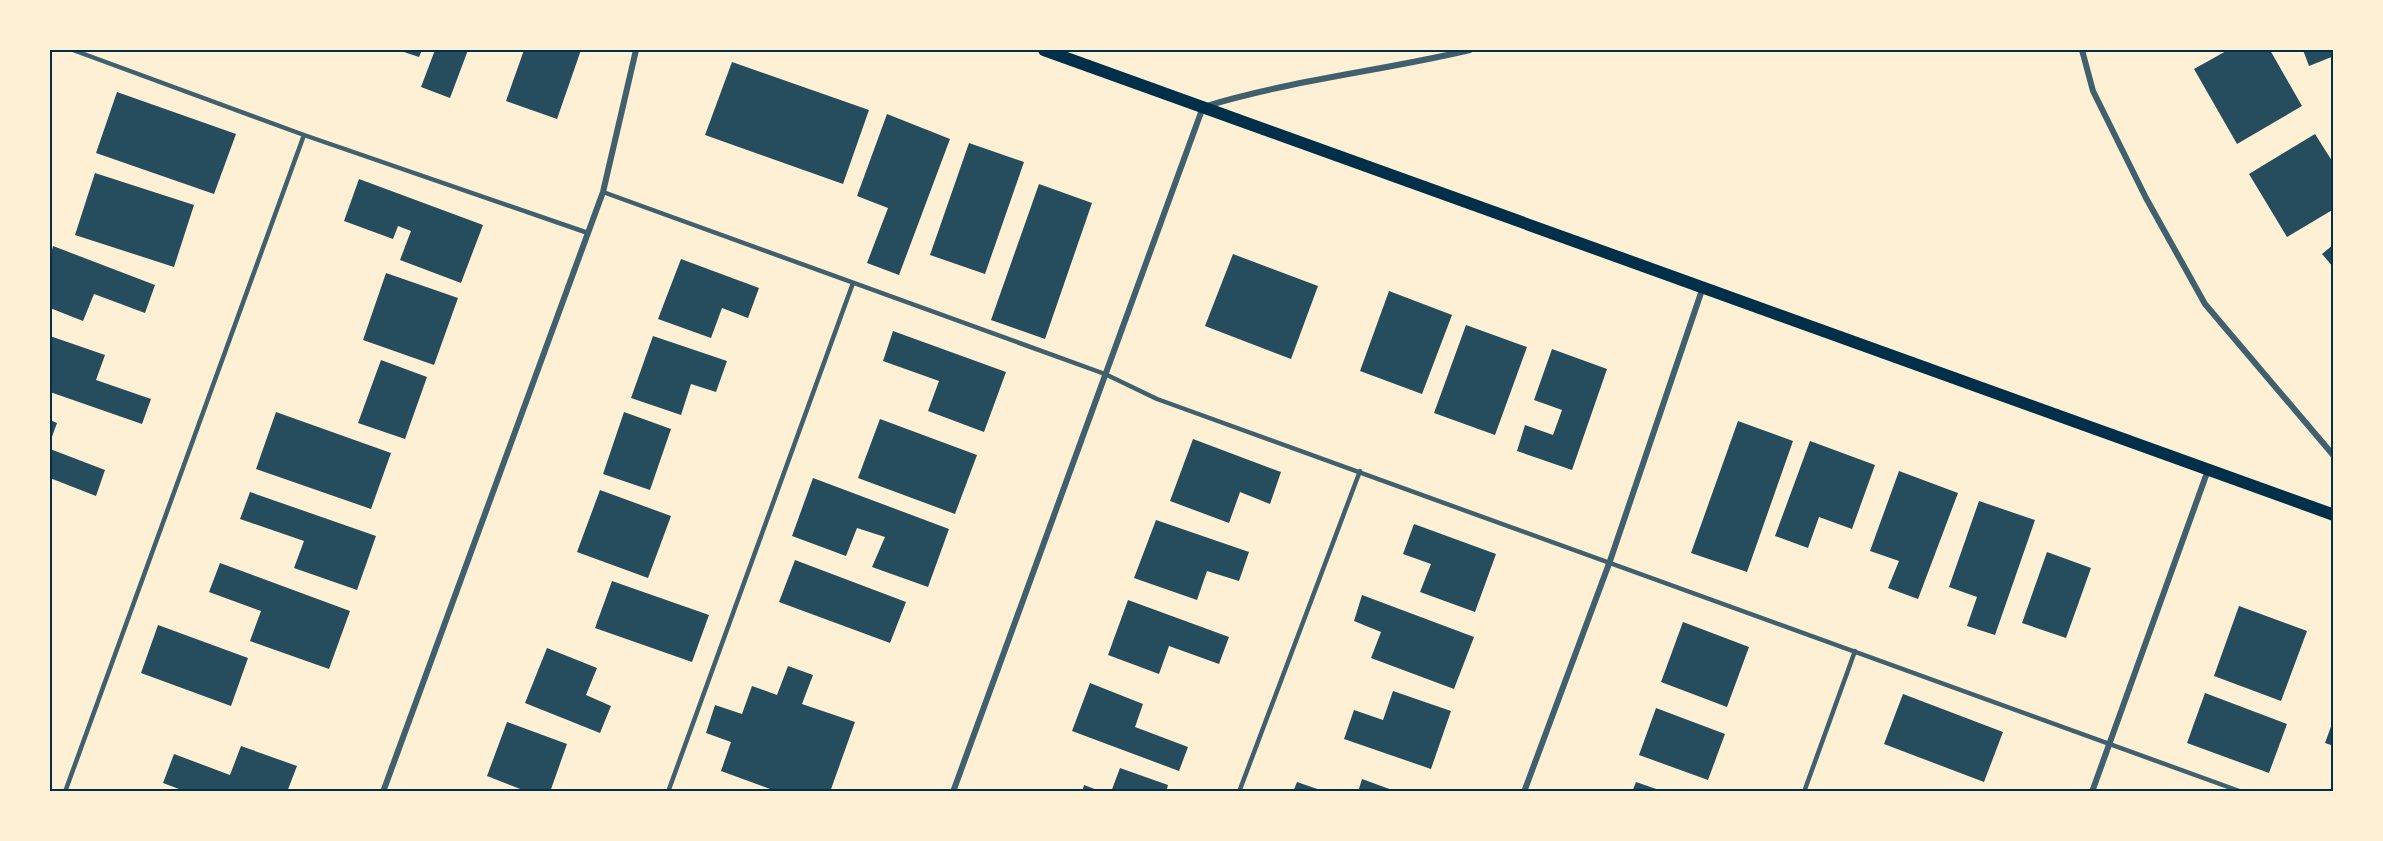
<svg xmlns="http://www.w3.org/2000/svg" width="2383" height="841" font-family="'Asap Condensed',sans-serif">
  <rect width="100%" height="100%" fill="#fdf0d5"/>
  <!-- building -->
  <path fill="#264d5e" d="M398,50H422L419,57Z
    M435,50H468L450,98L421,87Z
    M524,50H581L557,119L506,101Z
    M2228,50H2270L2302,106L2237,144L2194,69Z
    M2303,50H2334V56L2309,66Z
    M732,62L869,110L843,184L705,135Z
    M117,92L236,134L214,194L96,153Z
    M887,114L950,139L899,275L867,263L888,208L857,196Z
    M2315,134L2334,164V209L2287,237L2249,174Z
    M969,143L1024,162L985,274L930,255Z
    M95,173L194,205L174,267L75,235Z
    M359,179L483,225L461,283L400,260L411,231L398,226L393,239L344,221Z
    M1039,184L1092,203L1045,339L991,320Z
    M2334,244V268L2322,254Z
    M53,246L155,285L145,313L94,294L83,321L50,308V257Z
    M1233,254L1318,286L1291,359L1205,326Z
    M681,259L759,288L748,318L722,308L711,338L658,319Z
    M386,273L458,298L434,365L363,340Z
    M1389,291L1452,315L1422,394L1360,371Z
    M1466,325L1527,347L1495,435L1434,413Z
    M893,331L1006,372L984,432L928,411L939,381L883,361Z
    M50,336L105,355L96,380L151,399L142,424L50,392Z
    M653,336L727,361L716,392L691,384L681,415L631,398Z
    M1552,349L1607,369L1572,470L1517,451L1525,425L1553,435L1562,410L1534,400Z
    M381,360L427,377L405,439L358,423Z
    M276,412L391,453L371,509L256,469Z
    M624,412L671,429L650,490L603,474Z
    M880,419L977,455L955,514L858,478Z
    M50,420L57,423L50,442Z
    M1738,421L1793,441L1747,572L1691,553Z
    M1193,439L1281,472L1270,504L1240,492L1229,523L1170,501Z
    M1810,441L1875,465L1852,529L1819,517L1808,548L1775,536Z
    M50,449L105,470L96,496L50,478Z
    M1899,471L1958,493L1918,599L1888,588L1899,561L1870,551Z
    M813,478L949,529L928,587L872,567L885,537L857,528L846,556L792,536Z
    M600,490L671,516L648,578L577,552Z
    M250,492L376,536L357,590L294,568L304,541L240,519Z
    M1979,501L2035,520L1995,635L1967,626L1977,597L1949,587Z
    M1156,520L1249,552L1239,581L1207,571L1197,600L1134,578Z
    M1414,524L1496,554L1475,612L1420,592L1431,564L1403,554Z
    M2047,552L2091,568L2066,638L2022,623Z
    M795,560L906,602L890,643L779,602Z
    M220,563L350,611L329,669L250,641L261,611L209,592Z
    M612,581L709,615L692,662L595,628Z
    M1362,595L1474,637L1454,689L1371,658L1381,632L1354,621Z
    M1128,600L1229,637L1219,664L1169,646L1159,674L1108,655Z
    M2239,606L2307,631L2281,701L2214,676Z
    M1683,622L1749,647L1727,707L1661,682Z
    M158,625L248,658L231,706L141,673Z
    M547,648L597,668L586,695L611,706L600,733L525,703Z
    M788,666L813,675L802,704L855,722L830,792H778L721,771L731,742L706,733L715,705L742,714L752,686L777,695Z
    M1090,683L1143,704L1135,727L1188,747L1179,771L1072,731Z
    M1393,691L1451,711L1431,769L1344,739L1354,710L1383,720Z
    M2205,693L2287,724L2269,773L2187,743Z
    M1903,694L2003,732L1984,782L1884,744Z
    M1656,708L1725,734L1708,780L1639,755Z
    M2333,721H2334V746L2325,743Z
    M507,722L567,744L550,792H528L487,776Z
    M241,746L297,766L287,792H187L163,783L174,754L230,775Z
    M1120,768L1168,785L1166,792H1111Z
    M1362,779L1395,791V792H1358Z
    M1297,782L1323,791V792H1293Z
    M1636,782L1662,791V792H1632Z
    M1084,785L1100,791V792H1082Z"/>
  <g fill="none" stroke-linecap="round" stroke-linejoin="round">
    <!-- service -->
    <path stroke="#3f606c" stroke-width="4.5" d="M73,50L304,135L588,233
      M603,192L1105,374L1157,399L2242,792
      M65,792L304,135
      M668,792L853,283
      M1239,792L1360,471
      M1804,792L1855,651"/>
    <!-- minor -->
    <path stroke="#3f606c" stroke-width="6" d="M2082,50L2093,91L2146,198L2205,304L2334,456
      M383,792L603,192L636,50
      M953,792L1203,107C1291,80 1381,71 1470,50
      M1524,792L1610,561L1703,287
      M2092,792L2208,470"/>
    <!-- secondary -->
    <path stroke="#003049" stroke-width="12" d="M1044,50L2334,515"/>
  </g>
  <!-- border -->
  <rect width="2383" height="841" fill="none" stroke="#fdf0d5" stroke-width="102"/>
  <rect x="51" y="51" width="2281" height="739" fill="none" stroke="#003049" stroke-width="2"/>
</svg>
